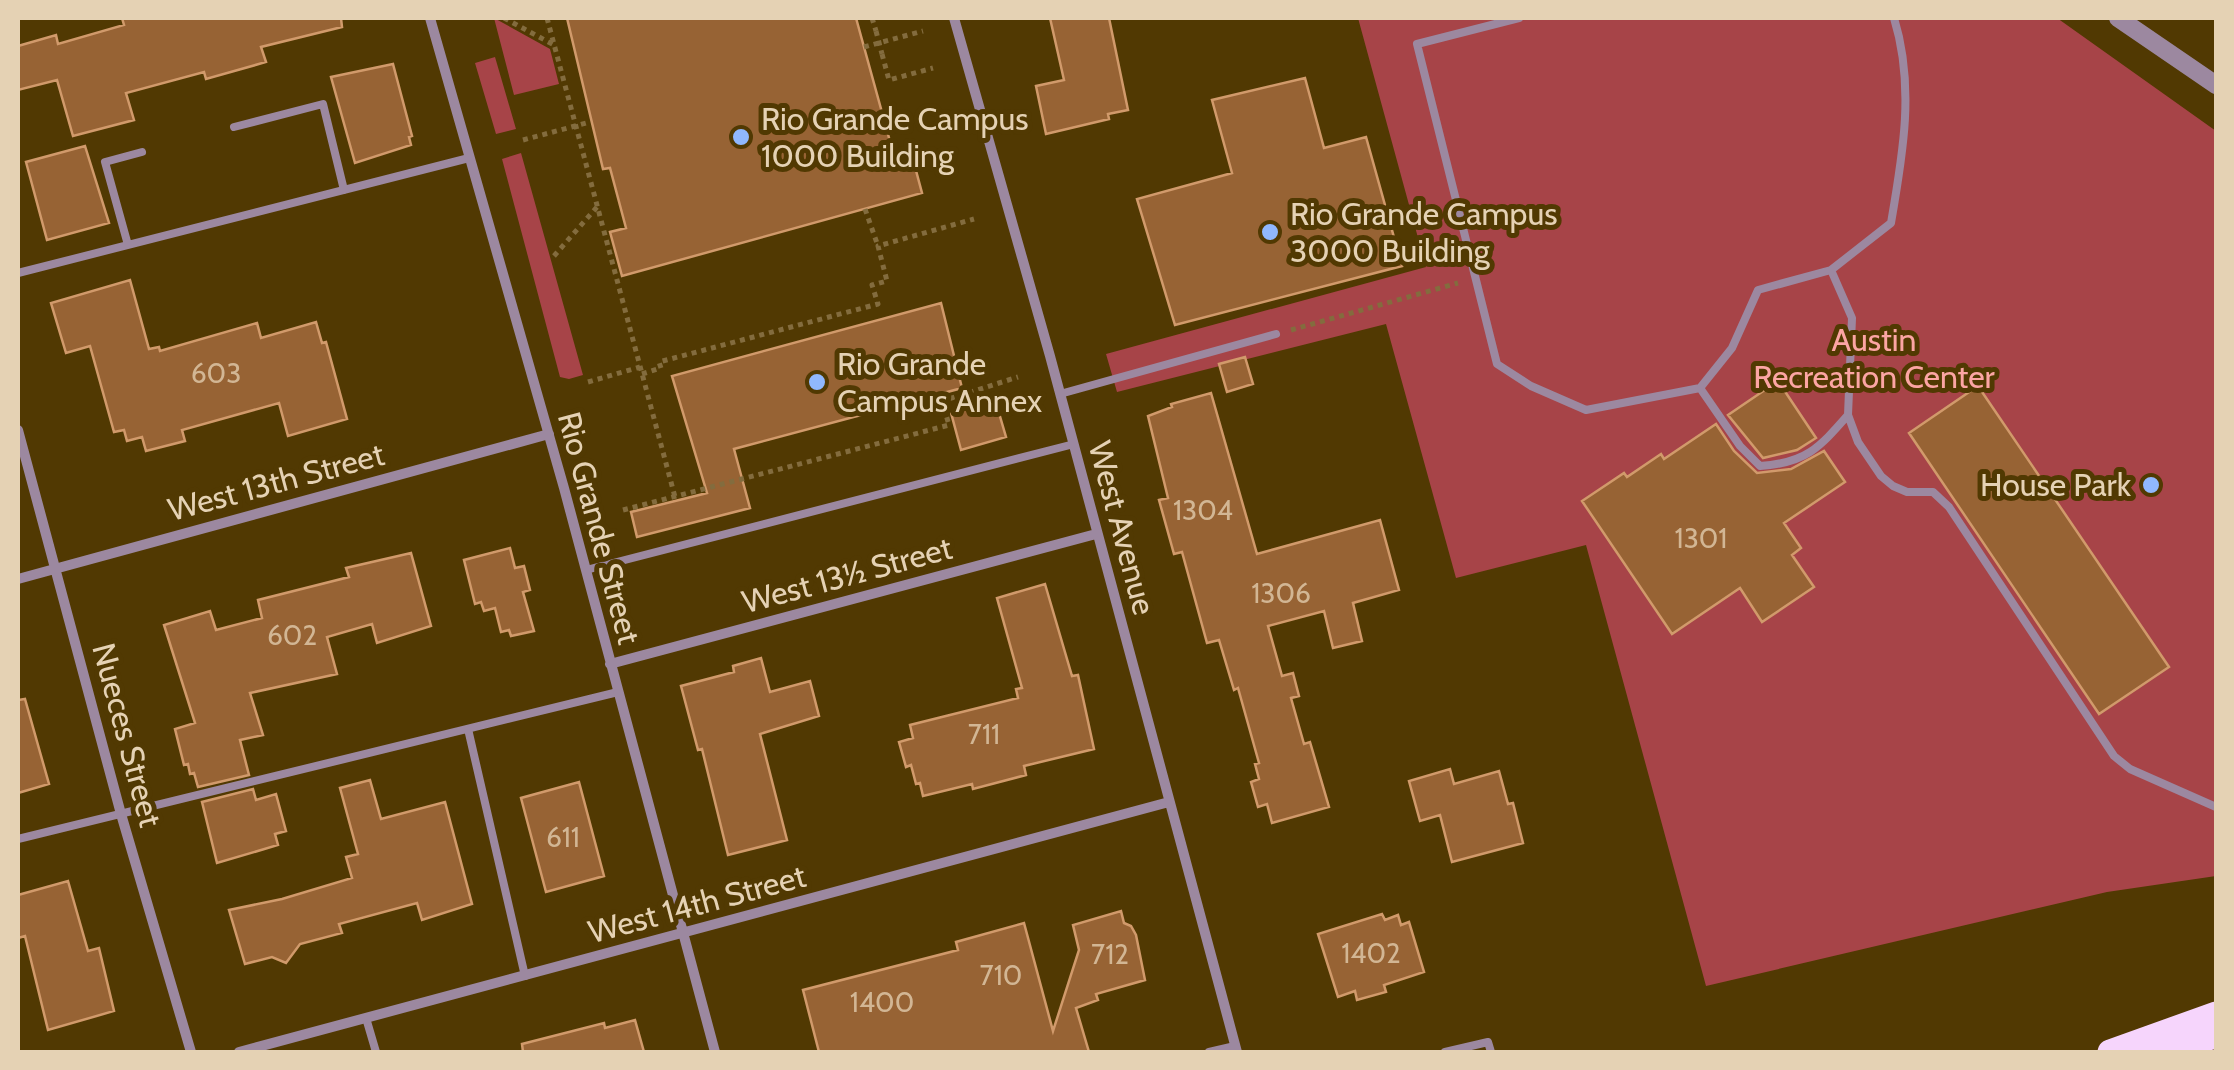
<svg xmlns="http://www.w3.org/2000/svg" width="2234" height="1070" font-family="Cabin,sans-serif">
  <rect width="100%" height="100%" fill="#513902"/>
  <!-- green -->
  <path fill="#a74448" d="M494,18L550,49L559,84L514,95Z
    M1358,18H2057L2216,131V876L2107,892L1706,986L1586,545L1456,578L1386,324L1117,392L1106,354L1426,267Z
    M495,57L516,129L496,134L475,63Z
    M521,153L583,375L569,379L560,377L502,159Z"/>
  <!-- building -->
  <path fill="#976334" stroke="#d19a6b" stroke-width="2.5" d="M122,18H341L342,27L261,47L266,62L206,79L204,72L126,93L134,120L73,136L57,80L18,90V46L56,35L58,44L124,25Z
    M567,18H856L894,156L911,152L922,193L622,276L610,232L626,228L610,168L603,169Z
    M1050,18H1109L1128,110L1108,114L1109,119L1046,134L1036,86L1064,80Z
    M393,64L412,136L409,137L411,145L355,163L331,77Z
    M1305,78L1324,148L1366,137L1402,266L1175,325L1137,199L1232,173L1212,100Z
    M85,146L109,223L47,240L26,162Z
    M130,280L149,349L159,347L160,351L257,323L261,338L316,322L322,343L326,342L347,419L288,436L279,403L182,430L185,441L146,451L142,437L127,441L124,430L114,432L90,346L66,353L51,303Z
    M941,303L962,388L734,449L750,508L637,537L631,512L707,493L672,376Z
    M1245,357L1253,384L1227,392L1219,364Z
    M1778,381L1816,438L1797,450L1763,458L1728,415Z
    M1978,386L2169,667L2099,714L1909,433Z
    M1211,393L1257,554L1380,520L1399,590L1353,603L1362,641L1333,648L1324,611L1268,626L1282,676L1293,673L1299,696L1291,698L1304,744L1310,742L1329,807L1272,823L1267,804L1258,807L1251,782L1259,779L1255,764L1259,763L1238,688L1234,690L1219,640L1207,643L1182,552L1174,554L1159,500L1168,498L1148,416L1172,407L1171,404Z
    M994,396L1006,437L961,450L950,409Z
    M1716,424L1734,451L1757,473L1791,469L1824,451L1845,482L1784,523L1801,548L1792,555L1814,587L1762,622L1740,588L1672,634L1582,501L1624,473L1627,477L1661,454L1664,459Z
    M510,548L515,568L524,566L530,590L523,592L534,631L511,636L509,630L501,632L495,608L484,611L481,602L475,604L464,560Z
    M411,553L431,626L377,643L372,624L327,637L337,674L250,693L263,735L240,740L249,775L198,787L194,773L190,774L188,764L184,765L175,729L195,723L164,625L210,611L216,630L262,618L258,600L349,577L346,568Z
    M1045,584L1072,676L1078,675L1094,749L1024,766L1026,775L973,789L972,784L923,796L920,783L916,784L911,765L906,767L899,742L913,738L910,725L1018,698L1016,689L1022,688L997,598Z
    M761,658L770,692L810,681L819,716L760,734L787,840L728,855L702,749L698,750L681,686L734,672L733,666Z
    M25,699L49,784L18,793V700Z
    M1450,769L1454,784L1499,771L1508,804L1513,803L1523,843L1452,862L1440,815L1420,821L1409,781Z
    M370,780L381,819L445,802L472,904L422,920L417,903L339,924L342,933L300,944L286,963L272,957L245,964L229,910L282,899L352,878L346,857L358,854L340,788Z
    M579,782L604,876L546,892L521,798Z
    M253,789L256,800L276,794L286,831L275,834L278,845L217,863L202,802Z
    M68,881L88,951L99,948L114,1011L48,1030L25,936L18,938V895Z
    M1121,911L1124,923L1131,926L1136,935L1145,980L1096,994L1098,1000L1076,1008L1089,1052H819L803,990L958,950L956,942L1024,923L1053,1031L1079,950L1073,925Z
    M1382,914L1385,920L1398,915L1401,925L1409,922L1424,972L1384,985L1386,992L1357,1000L1355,991L1338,997L1318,934Z
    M635,1020L644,1052H523L522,1044L604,1023L605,1028Z"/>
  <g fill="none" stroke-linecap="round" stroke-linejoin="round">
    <!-- path -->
    <path stroke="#836c3e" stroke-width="5" stroke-dasharray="5 5" stroke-linecap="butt" d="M504,18L554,45
      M547,18L675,497
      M872,18L876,31
      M864,47L923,31
      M882,54L889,80L933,68
      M523,140L590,122
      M865,209L878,246
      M554,256L597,207
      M1291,330L1458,283
      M642,374L661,368L659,362L878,304L872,285L887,281L878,246L974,219
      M588,382L640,367
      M623,510L949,425L942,401L1018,377"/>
    <!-- service -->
    <path stroke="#9c88a0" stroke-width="8" d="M1519,18L1417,44L1497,364L1531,386L1586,410L1700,388L1732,348L1758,290L1831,270L1891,223C1903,154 1915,86 1894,18
      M234,127L323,104L344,190
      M128,245L105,162L142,152
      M1831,270L1852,318L1848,415L1858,442L1881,476L1893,486L1907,492H1933L1949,507L2114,756L2130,769L2216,807
      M18,273L469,158
      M1700,388L1740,446L1760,466C1806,463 1819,448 1848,415
      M1060,394L1276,334
      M586,570L1074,444
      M468,729L525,976
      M18,839L618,692
      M366,1018L376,1052
      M1209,1052L1235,1046
      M1445,1052L1488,1042L1491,1052"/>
    <!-- minor -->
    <path stroke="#9c88a0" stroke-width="10" d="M430,18L564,488L715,1052
      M954,18L1050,356L1237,1052
      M18,430L121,814L191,1052
      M18,579L549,434
      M610,664L1096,534
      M239,1052L1169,802"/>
    <!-- tertiary -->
    <path stroke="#9c88a0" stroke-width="18" d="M2118,18L2216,85"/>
    <!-- primary -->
    <path stroke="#f6d5fc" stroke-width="25" d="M2158,1050L2216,1036
      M2110,1052L2216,1014"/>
    <!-- path-bridge -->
    <path stroke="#836c3e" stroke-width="5" stroke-dasharray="5 5" stroke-linecap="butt" d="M876,31L882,54"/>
  </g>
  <!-- markers -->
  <g fill="#90b8fd" stroke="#513902" stroke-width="4">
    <circle cx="741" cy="137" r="10"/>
    <circle cx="1270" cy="232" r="10"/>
    <circle cx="817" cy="382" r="10"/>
    <circle cx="2151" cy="485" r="10"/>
  </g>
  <g text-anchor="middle" stroke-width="10" stroke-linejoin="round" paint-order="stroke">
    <!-- number labels -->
    <g font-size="28" fill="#d2b694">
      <text x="216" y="383">603</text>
      <text x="1203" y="520">1304</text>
      <text x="1701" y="548">1301</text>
      <text x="1281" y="603">1306</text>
      <text x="292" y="645">602</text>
      <text x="984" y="744">711</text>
      <text x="563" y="847">611</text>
      <text x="1371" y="963">1402</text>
      <text x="1110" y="964">712</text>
      <text x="1001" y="985">710</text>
      <text x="882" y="1012">1400</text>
    </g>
    <!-- poi labels -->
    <g font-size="32" fill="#e5d2b4" stroke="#513902" text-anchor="start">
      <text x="761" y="130">Rio Grande Campus<tspan x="761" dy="37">1000 Building</tspan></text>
      <text x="1290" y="225">Rio Grande Campus<tspan x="1290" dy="37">3000 Building</tspan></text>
      <text x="837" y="375">Rio Grande<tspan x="837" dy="37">Campus Annex</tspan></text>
      <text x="2131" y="496" text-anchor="end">House Park</text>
    </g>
    <!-- park labels -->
    <g font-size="32" fill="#fca5a4" stroke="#513902">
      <text x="1874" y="351">Austin<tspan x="1874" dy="37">Recreation Center</tspan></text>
    </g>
    <!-- street labels -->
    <g font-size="32" fill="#e5d2b4" stroke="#513902">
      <text transform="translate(276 482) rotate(-15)" y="11">West 13th Street</text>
      <text transform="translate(599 528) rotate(75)" y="11">Rio Grande Street</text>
      <text transform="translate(1122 528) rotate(75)" y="11">West Avenue</text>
      <text transform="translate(847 575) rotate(-15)" y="11">West 13½ Street</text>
      <text transform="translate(127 735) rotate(75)" y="11">Nueces Street</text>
      <text transform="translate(697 904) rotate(-15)" y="11">West 14th Street</text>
    </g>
  </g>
  <!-- border -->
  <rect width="2234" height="1070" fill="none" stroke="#e5d2b4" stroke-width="40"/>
</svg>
